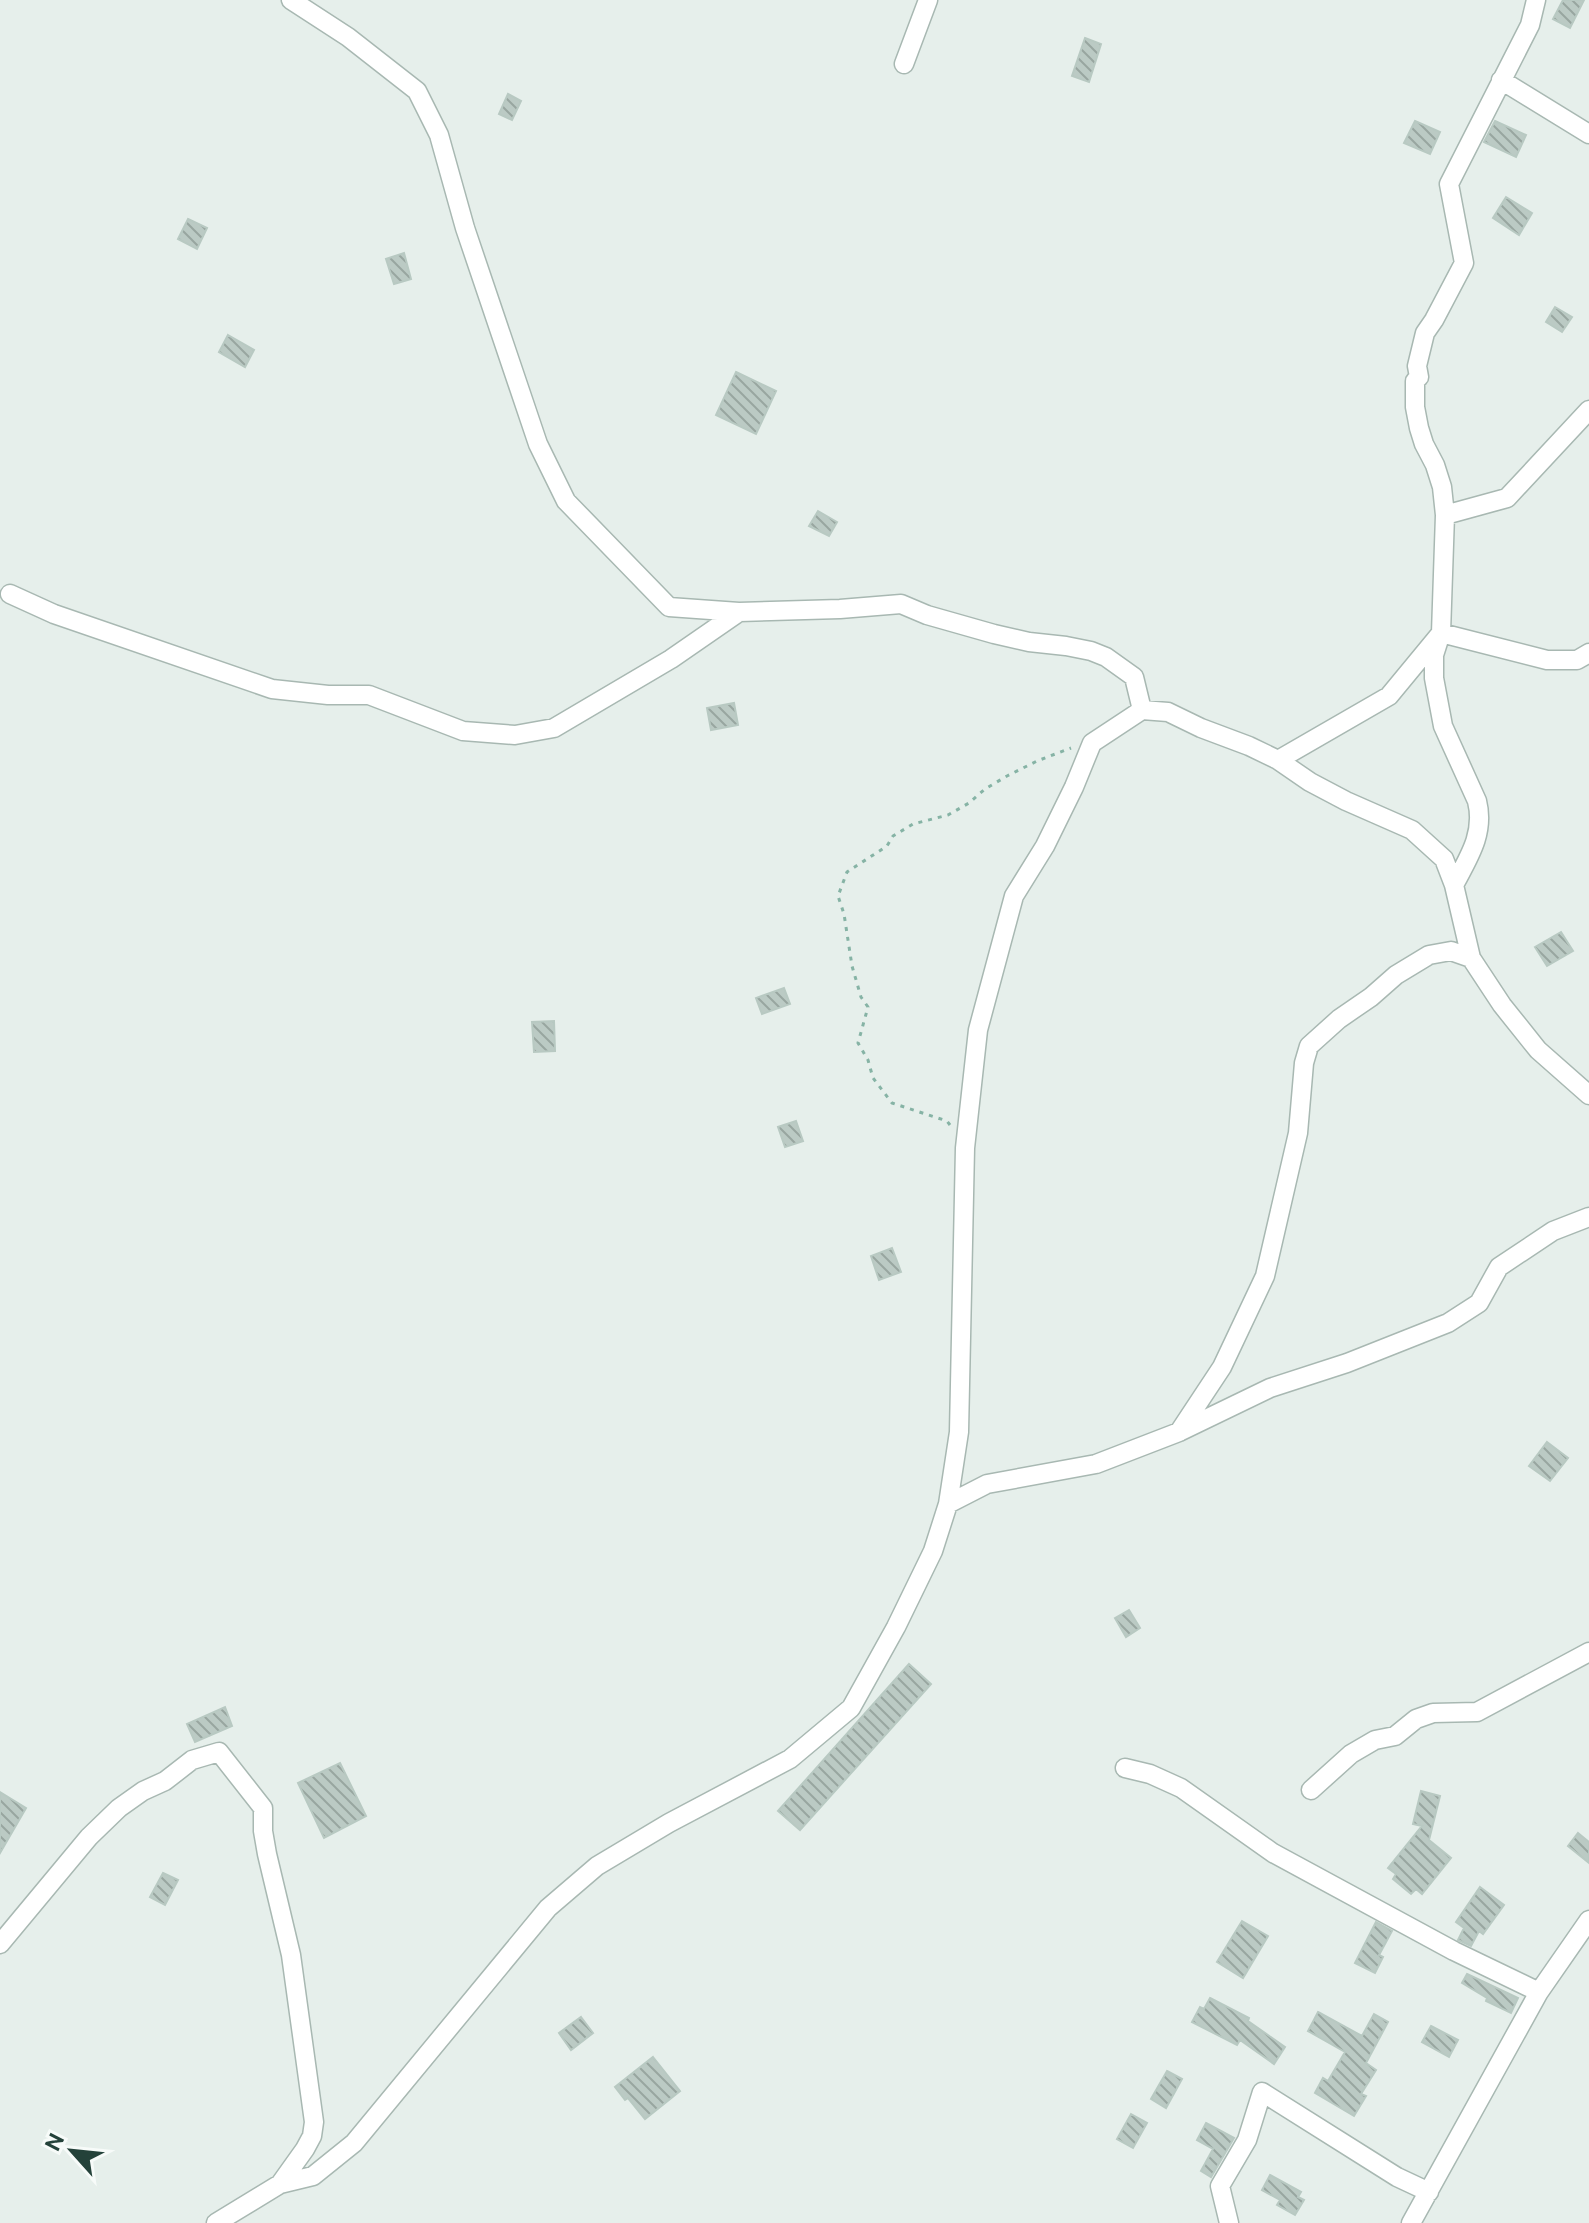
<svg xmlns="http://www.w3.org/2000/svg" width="1589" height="2223" font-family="Ubuntu,sans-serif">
  <defs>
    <pattern id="building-back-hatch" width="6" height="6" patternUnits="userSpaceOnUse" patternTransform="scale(2)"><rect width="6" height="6" fill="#bbcac4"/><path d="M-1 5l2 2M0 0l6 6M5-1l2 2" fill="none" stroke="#98a6a0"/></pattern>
  </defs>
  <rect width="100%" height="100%" fill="#e6efeb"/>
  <!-- building -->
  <path fill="url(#building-back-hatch)" stroke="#b8c9c2" stroke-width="2" d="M1563,0H1584L1570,28L1553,19Z
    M1085,38L1101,44L1089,82L1072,76Z
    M508,94L521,101L512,120L499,114Z
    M1415,121L1440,132L1430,154L1404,143Z
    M1495,121L1526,135L1516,157L1484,142Z
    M1506,197L1532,213L1519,235L1493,218Z
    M188,219L207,228L197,249L178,239Z
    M404,253L411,279L394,284L386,259Z
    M1555,307L1572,317L1562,332L1546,322Z
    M228,335L254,350L245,367L219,352Z
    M736,372L776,391L756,434L716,415Z
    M818,511L837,522L829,536L809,526Z
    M734,703L738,725L711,730L707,708Z
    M1561,932L1573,951L1547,966L1535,947Z
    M784,988L790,1004L762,1014L756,998Z
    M554,1021L555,1051L534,1052L532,1022Z
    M796,1121L803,1141L785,1147L778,1127Z
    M892,1248L901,1272L879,1280L871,1256Z
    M1547,1442L1568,1458L1550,1481L1529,1466Z
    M1129,1610L1140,1628L1126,1637L1115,1618Z
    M909,1664L931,1684L800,1830L778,1811Z
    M225,1707L232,1726L195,1742L187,1724Z
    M340,1763L366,1816L324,1838L298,1783Z
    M1421,1791L1440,1796L1429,1840L1451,1858L1422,1894L1416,1889L1411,1894L1393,1879L1396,1874L1388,1868L1422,1826L1413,1824Z
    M0,1792L26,1808L0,1853Z
    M1578,1833L1589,1842V1863L1568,1846Z
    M163,1873L178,1880L165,1905L150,1897Z
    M1480,1887L1504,1905L1483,1934L1479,1931L1471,1946L1458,1940L1464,1928L1456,1922Z
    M1242,1921L1268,1936L1243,1978L1217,1962Z
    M1376,1922L1392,1931L1379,1955L1383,1957L1375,1973L1355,1963Z
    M1467,1974L1518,1998L1511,2013L1486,2001L1487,1998L1462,1983Z
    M1210,1998L1249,2018L1248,2021L1285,2047L1274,2064L1240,2040L1237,2045L1192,2022L1200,2007L1204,2009Z
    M1318,2012L1362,2036L1374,2014L1388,2022L1366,2063L1376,2070L1361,2094L1366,2096L1354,2116L1315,2093L1323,2078L1328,2081L1345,2052L1308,2031Z
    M581,2017L593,2033L571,2050L559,2033Z
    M1431,2026L1458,2040L1449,2057L1422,2042Z
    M653,2057L680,2091L645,2119L628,2098L625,2100L615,2087Z
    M1167,2071L1182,2079L1166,2108L1151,2099Z
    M1131,2114L1147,2123L1133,2148L1117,2139Z
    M1206,2123L1234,2138L1211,2177L1201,2171L1213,2149L1197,2140Z
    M1270,2175L1301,2192L1298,2197L1304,2200L1295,2215L1277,2205L1280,2200L1262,2190Z"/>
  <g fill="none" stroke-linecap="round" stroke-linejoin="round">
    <!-- street casing -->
    <g stroke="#a8b8b2" stroke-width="21">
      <path id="street" d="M291,0L348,37L417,91L439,135L465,228L538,444L566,501L669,607L739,612
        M904,64L928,0
        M1501,80L1589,134
        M1445,515L1507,498L1589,410
        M10,594L54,614L272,689L328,695H369L463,731L515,735L554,728L671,659L739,612L840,609L901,604L927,615L994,634L1029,642L1066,646L1091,651L1106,657L1134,677L1142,710
        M1278,760L1389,696L1441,633L1547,660H1577L1589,653
        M1454,885C1469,857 1485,833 1477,801L1443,726L1434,678V655L1441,633L1445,515L1442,487L1435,465L1424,444L1419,428L1415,407V381L1419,377L1417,366L1425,333L1434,320L1464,263L1449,184L1530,25L1536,0
        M1179,1432L1222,1367L1265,1276L1298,1133L1304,1063L1309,1046L1339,1019L1371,997L1396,975L1429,955L1451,951L1471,958
        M948,1504L987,1484L1096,1464L1179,1432L1270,1388L1347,1363L1448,1323L1479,1303L1499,1267L1553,1231L1589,1217
        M1125,1768L1150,1774L1181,1788L1273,1853L1454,1951L1539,1992
        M1311,1790L1351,1754L1375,1740L1395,1736L1416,1719L1433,1713L1477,1712L1589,1652
        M0,1944L89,1837L119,1808L143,1791L165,1781L192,1760L219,1752L263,1808V1831L267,1854L291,1955L314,2122L312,2136L305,2149L280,2184L216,2223
        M280,2184L313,2176L354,2143L548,1908L597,1866L669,1823L790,1759L851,1708L896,1627L933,1551L948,1504L959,1432L965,1148L978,1030L1014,896L1045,846L1074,787L1092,743L1142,710L1168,712L1201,728L1249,746L1278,760L1310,782L1346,801L1412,830L1444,859L1454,885L1471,958L1502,1005L1538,1050L1589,1095
        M1229,2223L1220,2186L1247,2140L1262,2092L1397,2177L1429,2192
        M1411,2223L1539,1992L1589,1920"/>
    </g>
    <!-- path -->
    <path stroke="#86b3a5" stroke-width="3" stroke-dasharray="4 6" stroke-linecap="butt" d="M950,1125L947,1121L892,1103L873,1078L868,1060L858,1043L868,1007L861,997L852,966L844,914L838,896L847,872L887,846L893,836L913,824L948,815L969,803L985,789L1007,776L1037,761L1071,748"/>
    <!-- street -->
    <use href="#street" stroke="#fff" stroke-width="18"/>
  </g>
  <!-- north arrow -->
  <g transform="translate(72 2151) rotate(297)" stroke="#f7fbf9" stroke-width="6" paint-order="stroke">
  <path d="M0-6L14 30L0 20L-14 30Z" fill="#24423a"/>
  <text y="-12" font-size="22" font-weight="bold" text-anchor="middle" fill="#24423a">N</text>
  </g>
</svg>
